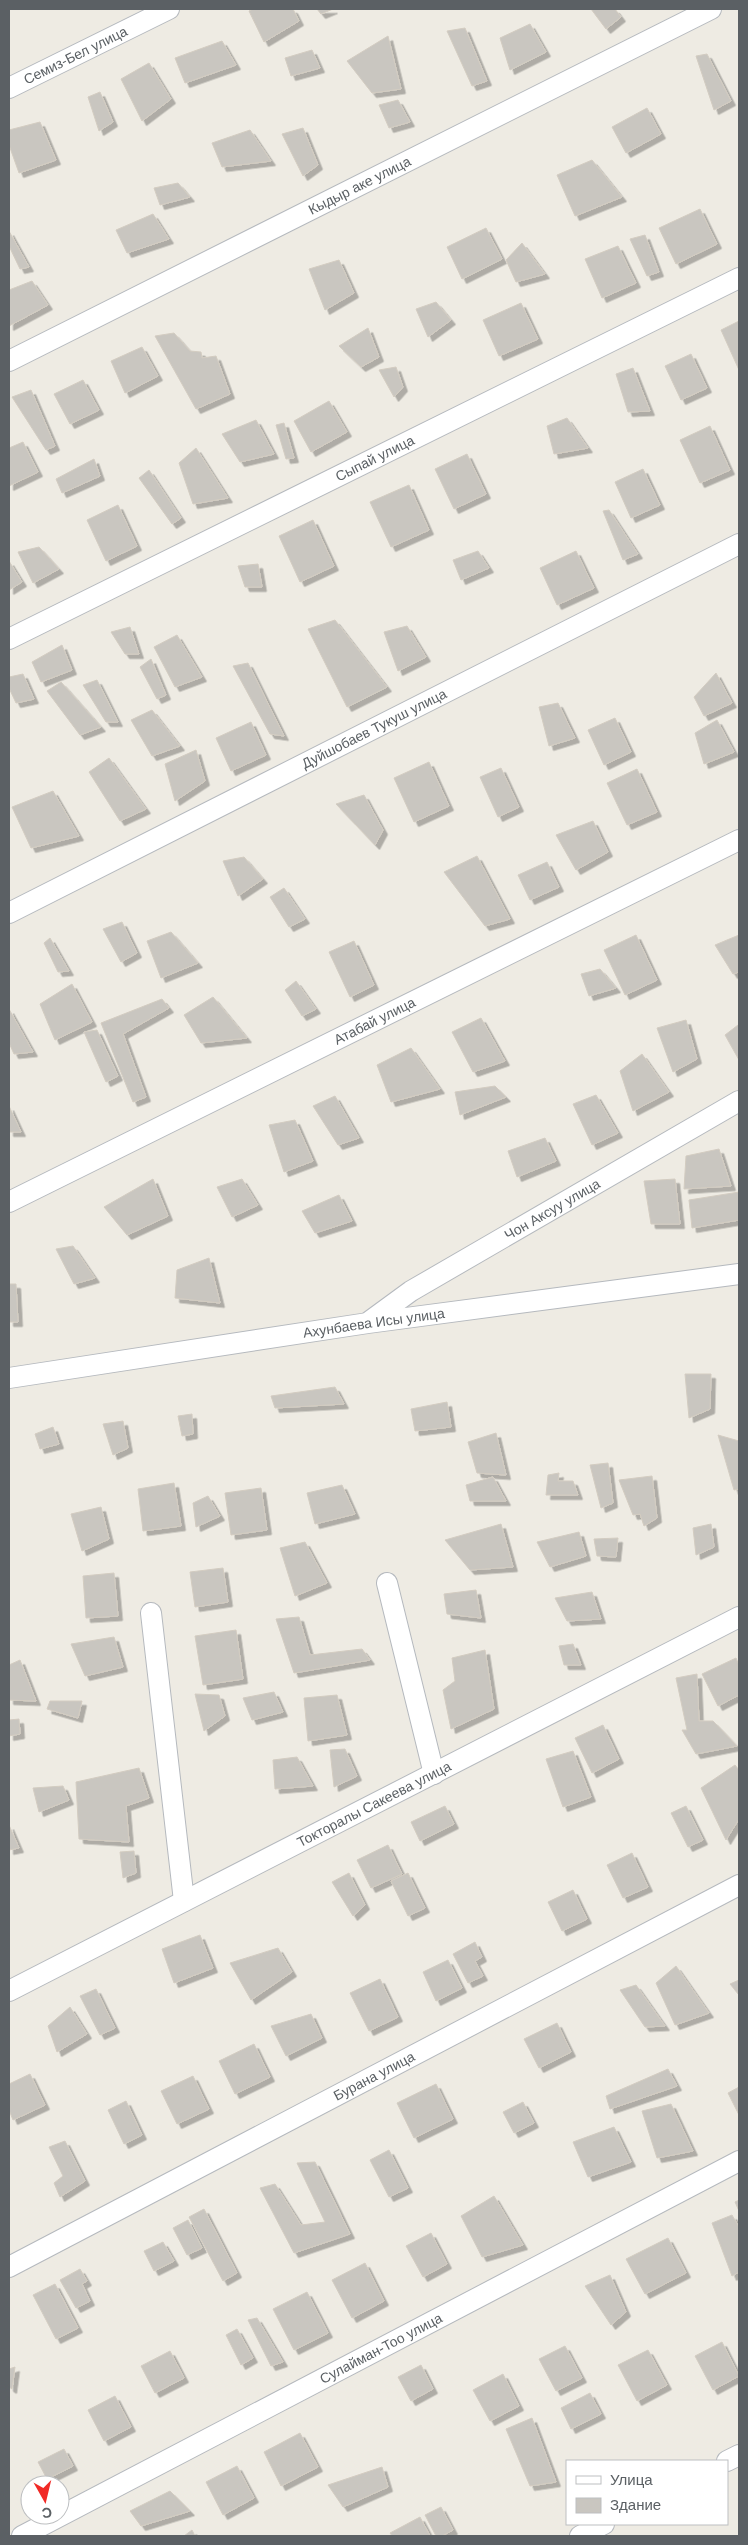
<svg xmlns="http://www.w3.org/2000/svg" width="748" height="2545" font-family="Helvetica,sans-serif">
  <defs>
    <filter id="shadow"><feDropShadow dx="4.5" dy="4.5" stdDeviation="0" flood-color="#0004"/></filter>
  </defs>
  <rect width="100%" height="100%" fill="#eeebe3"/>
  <!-- building -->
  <path fill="#c9c6c0" stroke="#d3ccc1" filter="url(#shadow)" d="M253,9H293L299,21L264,42L249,11Z
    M317,9H333L321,14Z
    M591,9H615L621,17L606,29Z
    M530,24L546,52L510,70L500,38Z
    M465,28L487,81L472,86L447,31Z
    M388,36L401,89L372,93L347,61Z
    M222,41L236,65L185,83L175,58Z
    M312,50L320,68L291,76L285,58Z
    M707,54L731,101L714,110L696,56Z
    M149,63L171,99L142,121L121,79Z
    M100,92L113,122L99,131L88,97Z
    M398,100L410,122L389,128L379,105Z
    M647,108L661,134L626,153L612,127Z
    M40,122L56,160L19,173L9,145V130Z
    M303,128L318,165L303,176L282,134Z
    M250,130L271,161L222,167L212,143Z
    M592,160L622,197L575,216L557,175Z
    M178,183L190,197L160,205L154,188Z
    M700,209L717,244L676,264L659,228Z
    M153,214L169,239L127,253L116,230Z
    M486,228L502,259L462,279L447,247Z
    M9,231L29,267L20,269L9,246Z
    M645,235L659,272L647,276L630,239Z
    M522,243L545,274L516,282L506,260Z
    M618,246L636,283L602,298L585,259Z
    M339,260L354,293L325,310L309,269Z
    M32,281L48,305L9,326V290Z
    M436,302L451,320L428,337L416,309Z
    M521,303L538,339L499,356L483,320Z
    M739,321V370L721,330Z
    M368,328L379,357L361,367L339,346Z
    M174,333L190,351L201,352L202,358L216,356L230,394L196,409L155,336Z
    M142,347L158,376L125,393L111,361Z
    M691,354L707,388L681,400L665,366Z
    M396,367L403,387L394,397L379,370Z
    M633,368L650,411L628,412L616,374Z
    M83,380L99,410L70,424L54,394Z
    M31,390L55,446L46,450L12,397Z
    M329,401L347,432L311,452L294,421Z
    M567,418L588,448L554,454L547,426Z
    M256,420L274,454L240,462L222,434Z
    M284,423L294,458L286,459L276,425Z
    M710,426L730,470L700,483L680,440Z
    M23,442L38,472L9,486V448Z
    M196,448L228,498L193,504L179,463Z
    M467,454L486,494L454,509L435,469Z
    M94,459L100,476L62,493L56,479Z
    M643,469L660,505L631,518L615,482Z
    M149,470L181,518L172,524L139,478Z
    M409,485L429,530L391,547L370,502Z
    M118,505L137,546L106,561L87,520Z
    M609,510L638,554L623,560L603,511Z
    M313,520L334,566L300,582L279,536Z
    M39,547L59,569L33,583L18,552Z
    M478,551L489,568L461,580L453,560Z
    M576,551L594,588L557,605L540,568Z
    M9,561L22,582L9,590Z
    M258,564L262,587H245L238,566Z
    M335,620L387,687L347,707L308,629Z
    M407,626L426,657L398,671L384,632Z
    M130,627L139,654H125L111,632Z
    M177,635L202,677L175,687L154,647Z
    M62,645L72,670L41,682L32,662Z
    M151,659L166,695L157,699L140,667Z
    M248,663L284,736L270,734L233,666Z
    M716,673L732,703L704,716L694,697Z
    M23,674L34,699L16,703L9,688V677Z
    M97,680L118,722H106L83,685Z
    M61,682L101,727L80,735L47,691Z
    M558,703L575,738L549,746L539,707Z
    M152,710L180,746L152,756L131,720Z
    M615,718L631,752L604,765L588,730Z
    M717,720L734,752L704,764L695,733Z
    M251,722L266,755L231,771L216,738Z
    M196,750L205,781L175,801L165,764Z
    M109,758L146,809L120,821L89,772Z
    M429,762L449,806L414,822L394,778Z
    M501,768L519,807L498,817L480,777Z
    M637,769L657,812L627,825L607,783Z
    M53,791L79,836L31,848L12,807Z
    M364,795L383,830L375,845L336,804Z
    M593,821L608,852L576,870L556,835Z
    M477,856L510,919L485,926L444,872Z
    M244,857L263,879L238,896L223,861Z
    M547,862L559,887L530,900L518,875Z
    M284,888L305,919L289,927L270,897Z
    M122,922L137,953L121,962L103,929Z
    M171,932L198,963L161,978L147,941Z
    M636,935L657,980L625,995L604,950Z
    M739,935V972L733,974L715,945Z
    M50,938L69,971L58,972L44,943Z
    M354,941L374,985L350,997L329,952Z
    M600,969L616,988L589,996L581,974Z
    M296,981L316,1009L302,1016L285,990Z
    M72,984L92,1022L55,1040L40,1004Z
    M213,997L247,1038L201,1043L184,1015Z
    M162,999L169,1008L123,1034L146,1097L133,1102L101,1023Z
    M9,1009L33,1052L14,1054L9,1043Z
    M481,1018L505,1061L473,1072L452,1032Z
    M686,1020L697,1059L673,1072L657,1028Z
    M738,1025L739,1026V1060L725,1035Z
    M97,1030L118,1076L106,1082L84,1032Z
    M411,1048L440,1089L391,1102L377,1065Z
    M642,1054L669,1092L633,1111L620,1071Z
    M495,1086L506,1097L460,1115L455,1092Z
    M596,1095L618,1133L592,1145L573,1104Z
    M335,1096L359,1138L338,1145L313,1106Z
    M9,1106L21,1132H9Z
    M295,1120L313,1161L284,1172L269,1125Z
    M545,1138L556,1161L517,1177L508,1151Z
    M719,1149L731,1186L684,1189L686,1156Z
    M153,1179L168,1216L127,1235L104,1207Z
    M242,1179L258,1205L232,1217L217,1187Z
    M675,1179L680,1224H651L644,1181Z
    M739,1192V1220L692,1228L689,1200Z
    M339,1195L352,1221L315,1233L302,1211Z
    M73,1246L95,1278L74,1284L56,1249Z
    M209,1258L220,1303L175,1298L177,1270Z
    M9,1284H16L18,1322H9Z
    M685,1374H711L710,1409L689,1418Z
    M335,1387L344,1404L275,1408L271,1396Z
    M447,1402L451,1427L415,1431L411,1409Z
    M192,1414L193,1434L182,1436L178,1416Z
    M123,1421L128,1448L113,1455L103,1424Z
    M53,1427L59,1444L40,1449L35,1434Z
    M496,1433L506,1475L477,1473L468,1442Z
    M718,1435L739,1441V1489L734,1490Z
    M608,1463L613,1503L601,1508L590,1465Z
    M559,1473L558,1481H573L578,1495H546L548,1475Z
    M652,1476L657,1518L644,1526L640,1514L633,1515L619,1480Z
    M493,1477L506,1501H470L466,1485Z
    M174,1483L181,1526L143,1531L138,1489Z
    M342,1485L355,1514L315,1524L307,1493Z
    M261,1488L267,1530L231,1535L225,1493Z
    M208,1496L220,1516L196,1527L193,1503Z
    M101,1507L109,1539L82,1551L71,1514Z
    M501,1524L513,1567L470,1570L445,1540Z
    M711,1524L714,1547L696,1555L693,1528Z
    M579,1532L586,1556L550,1567L537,1542Z
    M618,1538L616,1557L597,1556L594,1539Z
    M305,1542L327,1583L295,1596L280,1548Z
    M223,1568L228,1602L195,1607L190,1572Z
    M114,1573L118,1616L86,1618L83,1576Z
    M476,1590L481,1618L447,1614L444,1594Z
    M592,1592L601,1619L567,1621L555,1598Z
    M299,1617L310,1655L362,1649L370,1660L294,1673L276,1619Z
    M236,1630L243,1679L203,1685L195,1636Z
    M114,1637L123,1667L85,1676L71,1644Z
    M573,1644L581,1665H564L559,1646Z
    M485,1650L494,1709L451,1729L443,1690L455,1681L452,1658Z
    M736,1658L739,1665V1695L718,1706L702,1674Z
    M20,1660L36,1701L9,1700V1665Z
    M697,1674L699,1721H713L737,1746L696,1754L682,1730H687L676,1678Z
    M274,1692L283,1712L252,1720L243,1698Z
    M195,1694L219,1695L225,1716L204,1731Z
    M337,1695L347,1735L308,1741L304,1698Z
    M50,1701H82L78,1718L47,1709Z
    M19,1719L20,1734L9,1736V1720Z
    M603,1725L619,1759L592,1773L575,1738Z
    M345,1749L357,1776L334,1787L330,1750Z
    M573,1751L591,1797L563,1807L546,1759Z
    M297,1757L313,1786L275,1789L273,1760Z
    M735,1765L739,1770V1819L726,1840L701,1788Z
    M139,1768L149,1798L126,1806L129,1842L79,1839L76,1782Z
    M63,1786L69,1800L39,1812L33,1788Z
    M445,1806L454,1824L420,1841L411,1822Z
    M686,1806L703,1840L688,1847L671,1813Z
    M9,1825L19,1848L9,1850Z
    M388,1845L402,1874L371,1888L357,1860Z
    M134,1851L136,1873L123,1878L120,1852Z
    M632,1853L648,1887L623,1898L607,1865Z
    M349,1873L365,1905L353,1916L332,1882Z
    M408,1873L425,1908L408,1916L391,1881Z
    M573,1890L587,1919L562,1931L548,1902Z
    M200,1935L213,1968L174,1983L162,1949Z
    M475,1942L482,1957L475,1961L483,1976L468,1983L453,1954Z
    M278,1948L292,1972L251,2000L230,1963Z
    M448,1960L462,1988L436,2001L423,1972Z
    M676,1966L709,2013L675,2025L656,1983Z
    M380,1979L398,2017L369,2031L350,1993Z
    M739,1980V1995L730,1984Z
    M636,1985L665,2026L645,2027L620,1990Z
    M96,1989L115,2028L100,2035L80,1996Z
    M70,2007L87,2034L57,2052L48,2026Z
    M311,2014L322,2038L286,2056L271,2026Z
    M557,2023L571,2052L539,2068L524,2039Z
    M254,2044L270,2077L235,2094L219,2061Z
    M668,2069L677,2086L610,2109L606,2096Z
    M30,2074L45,2105L13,2120L9,2110V2084Z
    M193,2076L209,2109L177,2124L161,2091Z
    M436,2084L453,2119L414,2138L397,2103Z
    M739,2087V2115L728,2093Z
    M126,2101L142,2135L124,2144L108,2110Z
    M523,2102L534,2123L514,2133L503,2112Z
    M671,2104L693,2151L657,2158L642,2111Z
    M614,2127L631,2162L588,2177L573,2142Z
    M65,2141L85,2181L60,2197L54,2183L63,2176L49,2147Z
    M389,2150L408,2188L389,2197L370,2160Z
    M315,2162L350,2234L294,2253L260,2188L275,2184L301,2225L325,2222L297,2163Z
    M494,2196L523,2245L482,2257L461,2216Z
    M739,2200V2211L735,2202Z
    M204,2209L237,2273L223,2281L189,2217Z
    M732,2215L739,2227V2272L732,2276L712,2223Z
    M188,2220L202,2248L187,2255L173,2228Z
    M431,2233L447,2264L423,2277L406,2246Z
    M668,2238L686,2273L645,2294L626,2259Z
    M163,2242L174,2261L154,2271L144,2251Z
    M365,2263L384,2301L352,2318L332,2280Z
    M80,2269L87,2281L82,2284L90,2301L76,2308L60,2280Z
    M610,2275L626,2312L611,2325L585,2286Z
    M55,2284L78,2328L56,2339L33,2295Z
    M307,2292L328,2333L294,2350L273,2309Z
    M257,2318L283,2362L271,2366L248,2320Z
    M237,2329L253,2358L241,2365L226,2335Z
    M722,2342L739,2376L713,2390L695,2356Z
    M565,2346L582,2378L556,2391L539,2359Z
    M648,2350L667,2385L637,2401L618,2365Z
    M170,2351L184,2378L155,2393L141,2366Z
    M421,2365L433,2389L411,2401L398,2377Z
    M15,2367L12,2389L9,2387V2369Z
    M503,2374L519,2406L490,2421L473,2390Z
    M590,2393L601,2414L571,2429L561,2408Z
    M115,2396L131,2427L104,2441L88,2410Z
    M532,2418L556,2482L530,2486L506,2429Z
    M300,2433L318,2467L281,2486L264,2452Z
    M64,2449L73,2466L47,2479L38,2462Z
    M237,2466L254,2498L223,2515L206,2482Z
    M382,2467L388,2487L343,2507L328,2485Z
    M170,2491L190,2511L141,2526L130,2511Z
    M441,2507L453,2530L442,2536H436L425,2515Z
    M420,2517L430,2536H392L390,2533Z
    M192,2530L195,2536H184Z"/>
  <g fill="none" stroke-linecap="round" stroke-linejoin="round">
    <!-- street casing -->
    <g stroke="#b5b9be" stroke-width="22">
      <g id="street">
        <path id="s1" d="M9,88L169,9"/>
        <path id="s2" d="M9,361L711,9"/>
        <path id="s3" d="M9,639L739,278"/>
        <path id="s4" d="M9,913L739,544"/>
        <path id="s5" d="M9,1202L739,840"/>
        <path id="s6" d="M370,1321L411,1291L739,1101"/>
        <path id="s7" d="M9,1378L368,1323L739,1274"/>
        <path d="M387,1583L434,1774"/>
        <path d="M151,1613L184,1901"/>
        <path id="s8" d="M9,1991L739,1617"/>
        <path id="s9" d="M9,2267L739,1885"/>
        <path d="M727,2461L739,2455"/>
        <path id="s10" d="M22,2536L739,2161"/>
        <path d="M580,2536L604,2524"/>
      </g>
    </g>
    <!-- street -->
    <use href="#street" stroke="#fff" stroke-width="20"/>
  </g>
  <g text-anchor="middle" stroke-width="4" stroke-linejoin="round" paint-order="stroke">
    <!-- street labels -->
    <g font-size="14" fill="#5b6064" stroke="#fff">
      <text dy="5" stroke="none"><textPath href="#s1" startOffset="74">Семиз-Бел улица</textPath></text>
      <text dy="5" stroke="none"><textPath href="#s2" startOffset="392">Кыдыр аке улица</textPath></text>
      <text dy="5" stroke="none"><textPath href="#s3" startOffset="408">Сыпай улица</textPath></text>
      <text dy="5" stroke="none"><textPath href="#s4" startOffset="409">Дуйшобаев Тукуш улица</textPath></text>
      <text dy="5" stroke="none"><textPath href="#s5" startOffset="408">Атабай улица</textPath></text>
      <text dy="5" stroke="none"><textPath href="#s6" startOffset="214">Чон Аксуу улица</textPath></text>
      <text dy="5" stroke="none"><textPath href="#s7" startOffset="369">Ахунбаева Исы улица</textPath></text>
      <text dy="5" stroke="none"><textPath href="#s8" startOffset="410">Токторалы Сакеева улица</textPath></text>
      <text dy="5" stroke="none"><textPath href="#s9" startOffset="412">Бурана улица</textPath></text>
      <text dy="5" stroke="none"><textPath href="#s10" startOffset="405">Сулайман-Тоо улица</textPath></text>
    </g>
  </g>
  <!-- border -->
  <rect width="748" height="2545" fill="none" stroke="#5b6064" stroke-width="20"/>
  <!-- legend -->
  <rect x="566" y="2460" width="162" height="65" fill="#ffffff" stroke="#bdbfc1"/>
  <rect x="576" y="2476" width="25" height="8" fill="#ffffff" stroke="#bdbfc1"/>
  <text x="610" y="2485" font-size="15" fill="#5b6064">Улица</text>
  <rect x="576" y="2498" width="25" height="15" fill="#c9c6c0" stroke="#bdbfc1"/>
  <text x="610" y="2510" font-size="15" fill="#5b6064">Здание</text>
  <!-- north arrow -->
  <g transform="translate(45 2500) rotate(172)"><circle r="24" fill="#ffffff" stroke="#bdbfc1"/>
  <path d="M0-4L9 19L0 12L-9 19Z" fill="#f12a26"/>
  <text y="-8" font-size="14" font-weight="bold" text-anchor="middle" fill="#5b6064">С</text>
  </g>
</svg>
